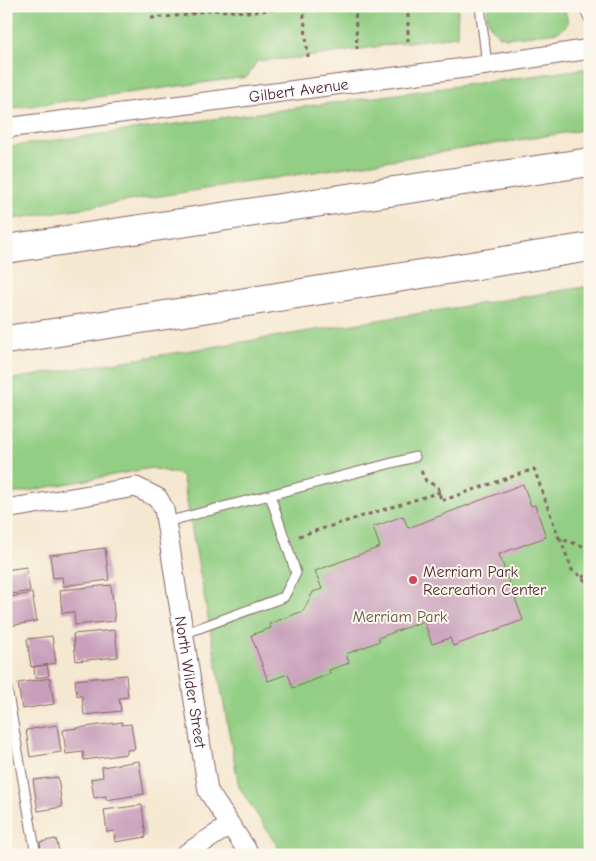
<svg xmlns="http://www.w3.org/2000/svg" width="596" height="861" font-family="'Comic Neue',sans-serif">
  <rect width="100%" height="100%" fill="#fbf7ec"/>
  <filter id="ink" filterUnits="userSpaceOnUse"><feTurbulence type="fractalNoise" baseFrequency=".02" numOctaves="2"/><feDisplacementMap in="SourceGraphic" scale="10" xChannelSelector="R" yChannelSelector="G"/><feConvolveMatrix kernelMatrix="1 2 1 2 8 2 1 2 1" color-interpolation-filters="sRGB"/></filter>
  <filter id="wash" filterUnits="userSpaceOnUse"><feTurbulence type="fractalNoise" baseFrequency=".0096" numOctaves="4" result="noise"/><feDisplacementMap in="SourceGraphic" scale="20" xChannelSelector="R" yChannelSelector="G"/><feGaussianBlur stdDeviation="1.12" result="paint"/><feColorMatrix in="noise" values="0 0 0 0 0 0 0 0 0 0 0 0 0 0 0 0 0 1.4 0 .05"/><feComposite in="paint" operator="in"/></filter>
  <g filter="url(#wash)">
    <rect width="100%" height="100%" fill="#f5e8d1"/>
    <!-- green -->
    <path fill="#92ce83" stroke="#6e7657" d="M6,6H458L457,36L408,42L308,57L257,61L247,77L6,109Z
      M488,6H564L568,23L564,28L558,32L506,38L498,35L491,27L487,17Z
      M590,68V129L6,220V147Z
      M590,286V855H283L239,787L182,475L151,468L6,495V380Z"/>
    <g id="blocks">
      <!-- building -->
      <path fill="#c89fba" d="M523,484L531,506L535,505L546,537L499,554L523,620L453,646L450,638L432,644L424,621L378,638L380,641L346,654L349,663L329,670L330,674L293,688L288,674L268,681L251,635L271,628L269,624L303,611L313,592L322,589L315,571L380,547L373,527L403,516L408,528Z
        M105,548L109,580L63,586L62,577L53,578L50,555Z
        M26,567L30,591L7,595L6,570Z
        M111,585L115,621L75,625L74,612L62,613L60,590Z
        M32,593L37,621L10,626L6,598Z
        M115,630L118,657L76,661L73,634Z
        M52,636L56,663L31,667L27,639Z
        M47,665L49,676L35,678L34,667Z
        M126,675L128,697L119,698L121,711L84,715L82,696H77L75,680Z
        M50,678L54,704L22,709L18,683Z
        M122,722V725L131,724L135,749L127,750V754L84,760L83,752L66,754L63,730Z
        M57,725L61,752L30,757L26,730Z
        M139,761L144,794L106,800V796L94,798L91,779L103,777L102,767Z
        M58,777L62,807L38,811L33,780Z
        M142,805L146,837L115,842L114,831L107,832L104,810Z
        M56,839L60,855H42L40,842Z"/>
    </g>
  </g>
  <g filter="url(#ink)">
    <use href="#blocks" fill-opacity="0" stroke="#866565" stroke-width="1"/>
    <g fill="none" stroke-linecap="round" stroke-linejoin="round">
      <!-- lane casing -->
      <g stroke="#866565" stroke-width="11">
        <path id="lane" d="M480,6L487,65
          M583,6L590,20
          M166,522L415,457
          M183,634L284,597L296,573L270,495
          M6,683L36,855"/>
      </g>
      <!-- street casing -->
      <g stroke="#866565" stroke-width="21">
        <g id="street">
          <path id="s1" d="M6,128L487,65L590,49"/>
          <path id="s2" d="M6,509L136,487L158,498L164,509L165,515L208,791L250,855"/>
          <path d="M184,855L230,825"/>
        </g>
      </g>
      <!-- highway casing -->
      <g stroke="#866565" stroke-width="30">
        <path id="highway" d="M6,249L590,162
          M6,340L59,332L590,247"/>
      </g>
      <!-- path -->
      <path stroke="#866565" stroke-width="3" stroke-dasharray="4 4" stroke-linecap="butt" d="M303,6L308,57
        M355,6L357,49
        M408,6V42
        M151,18L188,15L207,10L253,12L302,6
        M421,471L426,481L438,487L441,501L534,469L559,538L576,544L590,548
        M299,536L440,492
        M560,538L572,570L582,577L590,587
        M582,577L590,574"/>
      <!-- lane -->
      <use href="#lane" stroke="#fff" stroke-width="9"/>
      <!-- street -->
      <use href="#street" stroke="#fff" stroke-width="19"/>
      <!-- highway -->
      <use href="#highway" stroke="#fff" stroke-width="28"/>
    </g>
  </g>
  <!-- markers -->
  <circle fill="#d1495b" stroke="#fbf7ec" stroke-width="2" cx="413" cy="580" r="5"/>
  <g text-anchor="middle" stroke-width="4" stroke-linejoin="round" paint-order="stroke">
    <!-- street labels -->
    <g font-size="16" fill="#4a1f2b" stroke="#fbf7ec">
      <text dy="6" stroke="none"><textPath href="#s1" startOffset="295">Gilbert Avenue</textPath></text>
      <text dy="6" stroke="none"><textPath href="#s2" startOffset="344">North Wilder Street</textPath></text>
    </g>
    <!-- poi labels -->
    <g font-size="16" fill="#4a1f2b" stroke="#fbf7ec" text-anchor="start">
      <text x="423" y="577">Merriam Park<tspan x="423" dy="18">Recreation Center</tspan></text>
    </g>
    <!-- park labels -->
    <g font-size="16" fill="#605445" stroke="#fbf7ec">
      <text x="400" y="622">Merriam Park</text>
    </g>
  </g>
  <!-- margin -->
  <rect width="596" height="861" fill="none" stroke="#fbf7ec" stroke-width="25"/>
</svg>
